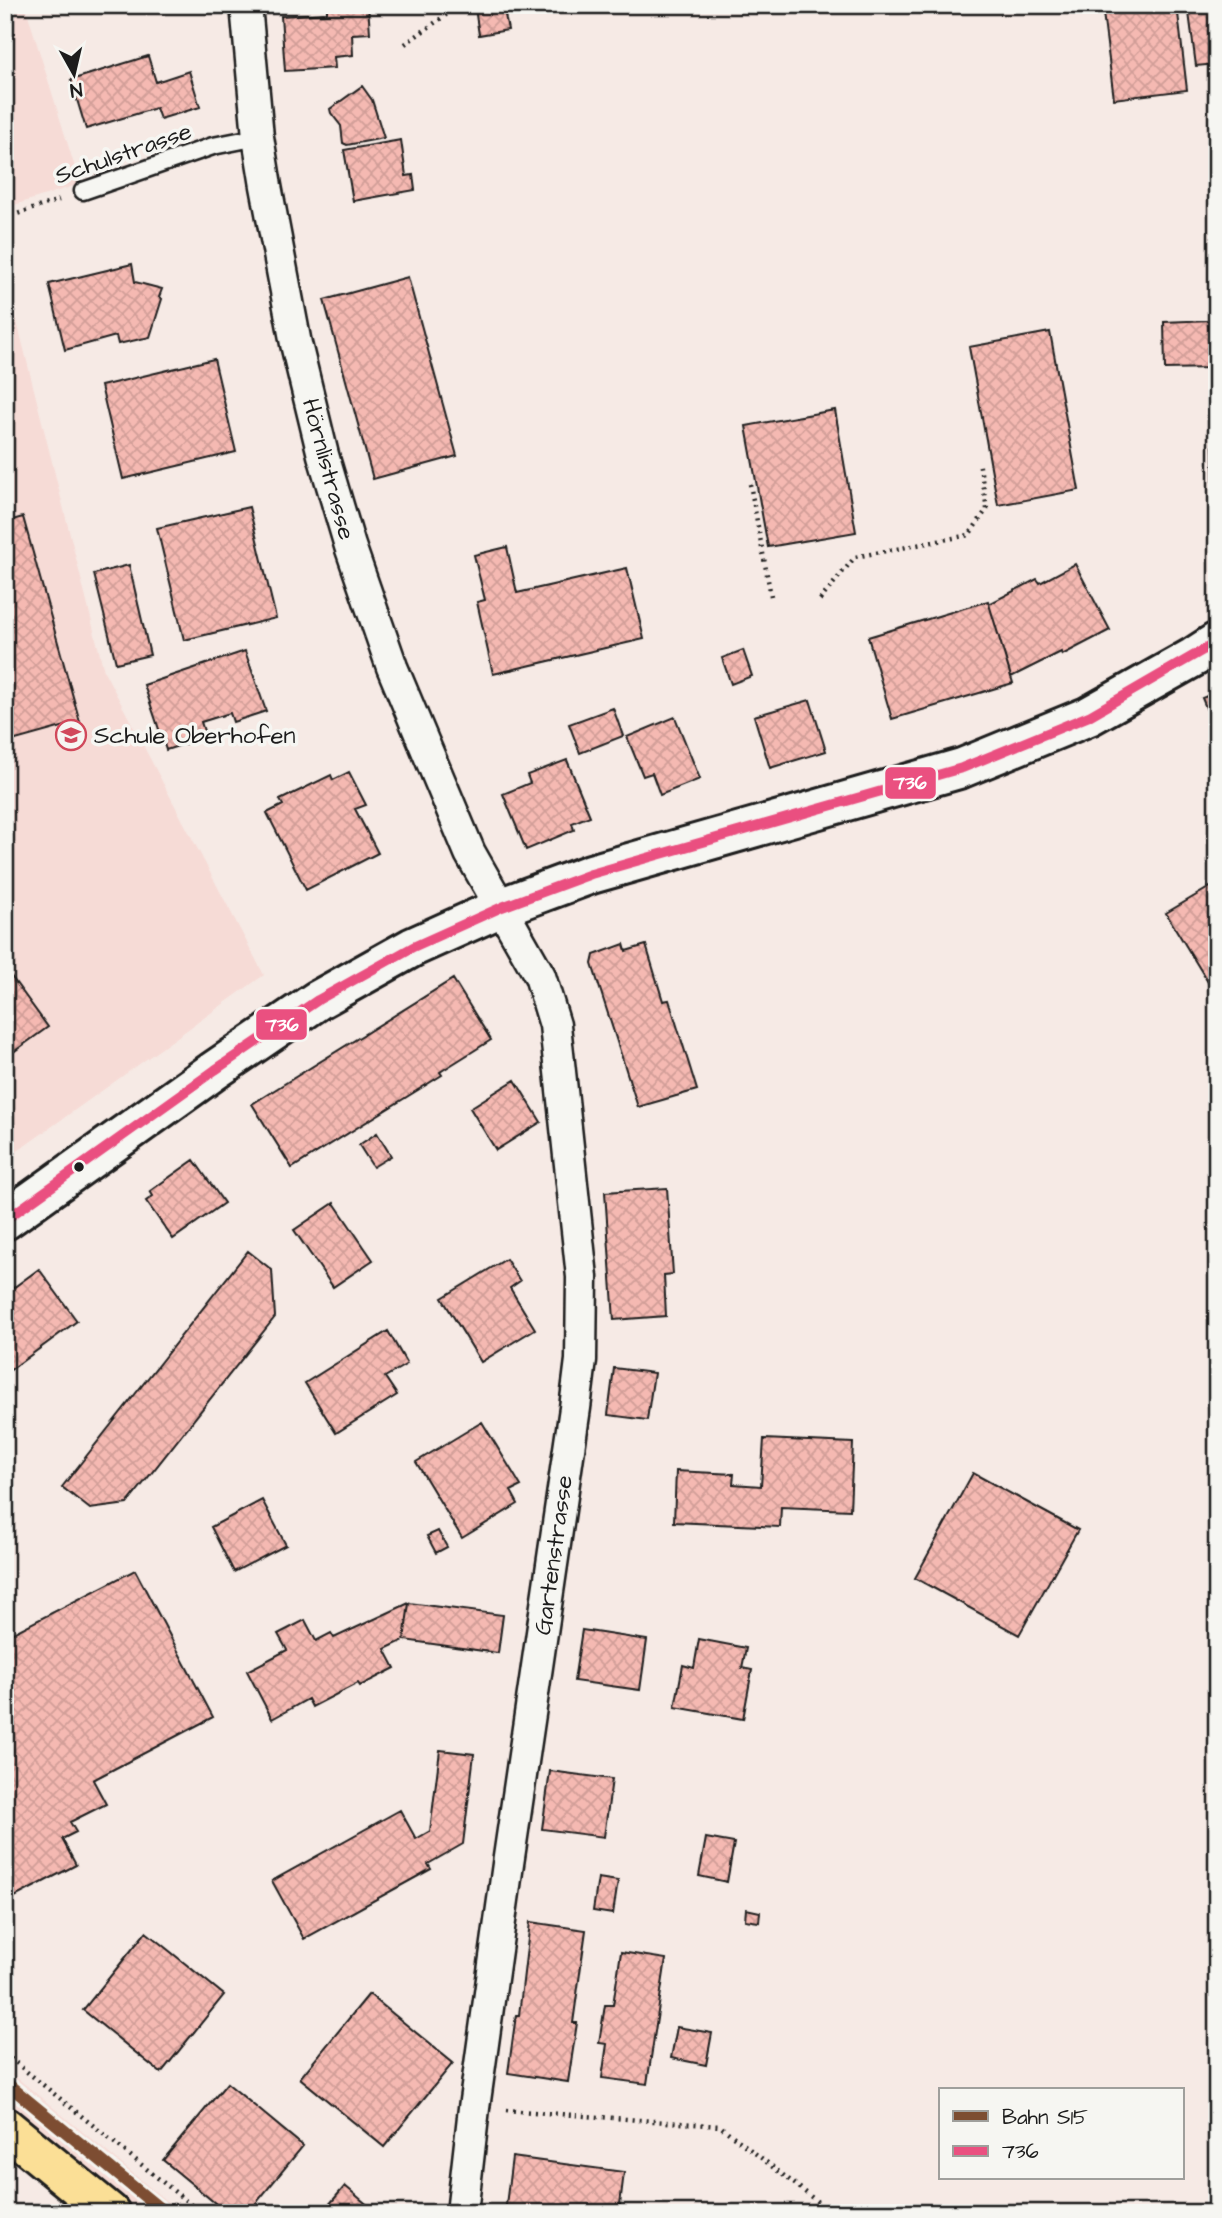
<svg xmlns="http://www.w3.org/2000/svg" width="1222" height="2218" font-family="'Architects Daughter',sans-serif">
  <defs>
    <pattern id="building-cross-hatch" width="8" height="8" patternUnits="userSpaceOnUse" patternTransform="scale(1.75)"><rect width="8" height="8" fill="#f5b9b2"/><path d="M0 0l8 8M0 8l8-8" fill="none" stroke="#d19e98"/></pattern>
  </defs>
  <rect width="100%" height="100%" fill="#f6eae5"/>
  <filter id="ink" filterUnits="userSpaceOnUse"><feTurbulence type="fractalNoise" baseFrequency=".0143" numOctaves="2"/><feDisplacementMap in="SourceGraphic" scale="14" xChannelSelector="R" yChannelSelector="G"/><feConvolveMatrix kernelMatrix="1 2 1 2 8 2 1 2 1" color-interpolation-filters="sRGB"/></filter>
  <g filter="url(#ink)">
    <!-- built -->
    <path fill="#f6dbd6" d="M5,5H25L80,184L5,208Z
      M5,273L104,671L264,975L5,1160Z
      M5,2068L181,2213H141L5,2102Z"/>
    <!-- building -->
    <path fill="url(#building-cross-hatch)" stroke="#1c1c1c" stroke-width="2" d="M327,5H368L370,33L352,34L353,55L334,57L335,68L285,71L281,16L327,13Z
      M487,5H503L508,30L479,35L475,8Z
      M1102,5H1177L1187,90L1114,99Z
      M1188,5H1217V64L1196,66Z
      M148,56L156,82L189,71L200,107L160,119L156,108L86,129L71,80Z
      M362,86L372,100L384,138L347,145L343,143L341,126L331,113L330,109Z
      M401,140L406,176L413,175L415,190L353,201L344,150Z
      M132,264L135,282L162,289L159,297L162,299L150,337L118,344L116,336L65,350L49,284Z
      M408,277L457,456L373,479L324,300Z
      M1211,320H1217V520H1214Z
      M1211,320L1212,368L1165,369L1164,322Z
      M1050,332L1079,490L998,505L969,347Z
      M214,359L236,452L123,479L101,386Z
      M835,410L856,532L768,547L746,426Z
      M249,507L276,618L184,640L157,528Z
      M23,517L80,722L5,743V522Z
      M507,547L517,593L627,568L644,639L493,674L477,602L485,600L474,555Z
      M1075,564L1110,630L1062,655L1061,652L1011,677L989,604L1037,579L1040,583Z
      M129,565L150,655L116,663L94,574Z
      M988,601L1013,683L892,719L868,637Z
      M743,650L752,676L731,684L722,658Z
      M245,651L266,711L233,722L230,713L201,722L206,737L166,750L144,685Z
      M1217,692V734L1202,698Z
      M810,700L826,751L770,768L754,716Z
      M613,708L623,736L580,753L569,724Z
      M675,717L700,779L660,795L652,773L643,776L627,737Z
      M567,760L590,816L572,823L574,830L526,850L503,794L530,783L527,775Z
      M349,772L366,805L355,809L378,853L306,890L267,813L283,805L280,800L331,775L333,780Z
      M1217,883V997L1166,913Z
      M624,944L626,951L646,945L663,1001L669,1000L697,1090L638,1107L592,964L594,955Z
      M5,968L48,1027L5,1058Z
      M453,979L491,1040L440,1072L442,1075L292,1168L252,1104Z
      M515,1080L541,1122L496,1150L470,1108Z
      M377,1133L391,1156L373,1167L359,1145Z
      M194,1160L224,1203L173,1239L146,1201L153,1196L150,1191Z
      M667,1188L673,1274L664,1275L666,1316L614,1320L605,1192Z
      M334,1203L373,1260L333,1287L294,1230Z
      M248,1251L272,1270L275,1317L127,1504L90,1509L62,1487Z
      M506,1259L520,1281L510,1288L535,1329L481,1362L442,1298Z
      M39,1269L77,1321L5,1374V1294Z
      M388,1331L407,1364L385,1377L397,1395L336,1433L305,1383Z
      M614,1368L654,1373L647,1420L608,1415Z
      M482,1422L521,1486L511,1491L518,1504L462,1538L416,1462Z
      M764,1439L853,1443L850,1510L781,1507L780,1527L674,1522L676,1471L734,1474L733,1484L761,1486Z
      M973,1473L1078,1530L1019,1635L915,1578Z
      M262,1500L286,1545L234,1572L211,1527Z
      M438,1531L447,1547L436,1553L427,1536Z
      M135,1570L213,1717L93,1780L106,1804L70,1822L76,1832L62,1839L76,1865L5,1902V1637Z
      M409,1603L404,1640L385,1649L395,1668L360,1686L358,1683L312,1707L308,1699L272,1719L247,1671L287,1650L278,1634L305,1620L316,1641L331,1633L334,1638Z
      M409,1603L503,1615L498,1653L404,1640Z
      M582,1630L647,1640L640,1690L574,1681Z
      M699,1639L746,1648L742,1668L752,1670L743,1719L675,1707L683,1665L694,1668Z
      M440,1750L474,1754L463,1844L428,1864L431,1869L304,1939L272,1881L400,1810L416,1839L430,1831Z
      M550,1771L612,1779L604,1837L542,1829Z
      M706,1838L734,1843L727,1882L699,1876Z
      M598,1878L618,1881L613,1914L593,1911Z
      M746,1909L760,1912L759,1922L745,1920Z
      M530,1922L586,1930L573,2023H577L568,2082L508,2073L516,2015H519Z
      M146,1932L224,1995L161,2073L83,2010Z
      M621,1952L666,1959L647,2084L602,2078L607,2044L599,2043L605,2005H613Z
      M369,1994L453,2063L384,2147L300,2078Z
      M677,2027L712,2033L706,2065L671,2058Z
      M227,2083L303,2146L248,2213H227L163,2160Z
      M512,2157L624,2172L619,2213H505Z
      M345,2186L377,2213H322Z"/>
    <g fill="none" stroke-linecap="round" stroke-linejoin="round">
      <!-- service casing -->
      <g stroke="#1c1c1c" stroke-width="21">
        <path id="service" d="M83,191L213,146L258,137"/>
      </g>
      <!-- minor casing -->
      <g stroke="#1c1c1c" stroke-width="35">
        <path id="minor" d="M246,5L258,137L266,186L296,344L323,455L350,546L392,667L470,853L540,976L555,1025L582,1277L581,1360L575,1408L508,1864L474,2108L462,2213"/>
      </g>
      <!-- secondary casing -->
      <g stroke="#1c1c1c" stroke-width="44">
        <path id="secondary" d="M5,1220L215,1070L318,1000L413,947L502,907L591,874L962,768L1089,716L1194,657L1217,642"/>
      </g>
      <!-- primary casing -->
      <g stroke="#1c1c1c" stroke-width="44">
        <path id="primary" d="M5,2127L110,2213"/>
      </g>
      <!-- path -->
      <path stroke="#1c1c1c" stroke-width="4.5" stroke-dasharray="2 5" stroke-linecap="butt" d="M405,44L460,5
        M5,218L59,200
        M750,484L771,596
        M820,600L855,557L969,535L987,509L979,461
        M5,2054L201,2213
        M506,2110L720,2126L832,2213"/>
      <!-- service -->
      <use href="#service" stroke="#f6f6f2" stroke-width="16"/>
      <!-- minor -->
      <use href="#minor" stroke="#f6f6f2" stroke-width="30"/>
      <!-- secondary -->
      <use href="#secondary" stroke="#f6f6f2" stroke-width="38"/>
      <!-- primary -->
      <use href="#primary" stroke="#fbdf96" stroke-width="38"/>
      <!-- bus-1 casing -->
      <g stroke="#f6f6f2" stroke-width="16">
        <path id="bus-1" d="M5,1220L215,1070L318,1000L413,947L502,907L591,874L962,768L1089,716L1217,642"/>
      </g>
      <!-- bus-1 -->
      <use href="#bus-1" stroke="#ea5080" stroke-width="10"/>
      <!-- rail-1 casing -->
      <g stroke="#f6f6f2" stroke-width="18">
        <path id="rail-1" d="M5,2082L165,2213"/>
      </g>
      <!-- rail-1 -->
      <use href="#rail-1" stroke="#7d4d31" stroke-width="12"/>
    </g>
  </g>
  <!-- icons -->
  <defs>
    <g id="school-ring" transform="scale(1.575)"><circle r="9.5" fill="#f6f6f2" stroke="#d1495b" stroke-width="1.5"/><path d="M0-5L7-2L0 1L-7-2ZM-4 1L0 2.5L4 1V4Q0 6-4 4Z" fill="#d1495b"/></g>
  </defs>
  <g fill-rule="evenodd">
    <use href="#school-ring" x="71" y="735"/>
  </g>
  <!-- markers -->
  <circle fill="#1c1c1c" stroke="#f6f6f2" stroke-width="2.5" cx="79" cy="1167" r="6"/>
  <g text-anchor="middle" stroke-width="7" stroke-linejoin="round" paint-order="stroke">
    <!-- street labels -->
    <g font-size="24" fill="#1c1c1c" stroke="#f6f6f2">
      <text transform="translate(123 153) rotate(-19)" y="8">Schulstrasse</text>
      <text transform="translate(329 469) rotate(75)" y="8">Hörnlistrasse</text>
      <text transform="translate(553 1555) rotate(-82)" y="8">Gartenstrasse</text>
    </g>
    <!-- poi labels -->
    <g font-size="24" fill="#1c1c1c" stroke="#f6f6f2" text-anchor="start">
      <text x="94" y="743">Schule Oberhofen</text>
    </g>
  </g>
  <g stroke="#f6f6f2" stroke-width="2.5">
    <rect x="884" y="766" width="53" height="34" rx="7" fill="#ea5080"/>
    <rect x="255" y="1008" width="53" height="33" rx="7" fill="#ea5080"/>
  </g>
  <g font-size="19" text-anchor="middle" font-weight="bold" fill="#fff">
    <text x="910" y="789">736</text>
    <text x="282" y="1031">736</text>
  </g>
  <!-- margin -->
  <rect width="1222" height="2218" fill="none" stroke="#f6f6f2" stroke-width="28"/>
  <rect x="14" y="14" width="1194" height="2190" fill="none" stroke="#1c1c1c" stroke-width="2.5" filter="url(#ink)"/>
  <!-- legend -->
  <rect x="939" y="2088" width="245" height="91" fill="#f6f6f2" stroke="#9f9f9c" stroke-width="2"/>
  <rect x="953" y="2111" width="35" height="10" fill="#7d4d31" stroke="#9f9f9c" stroke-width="2"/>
  <text x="1002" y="2124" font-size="21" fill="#1c1c1c">Bahn S15</text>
  <rect x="953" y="2146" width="35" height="10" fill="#ea5080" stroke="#9f9f9c" stroke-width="2"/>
  <text x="1002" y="2158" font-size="21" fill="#1c1c1c">736</text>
  <!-- north arrow -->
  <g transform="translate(74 74) rotate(172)" stroke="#f6f6f2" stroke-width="5" paint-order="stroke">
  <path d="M0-5L12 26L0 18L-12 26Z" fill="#1c1c1c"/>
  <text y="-10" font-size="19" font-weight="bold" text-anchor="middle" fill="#1c1c1c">N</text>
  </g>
</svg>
